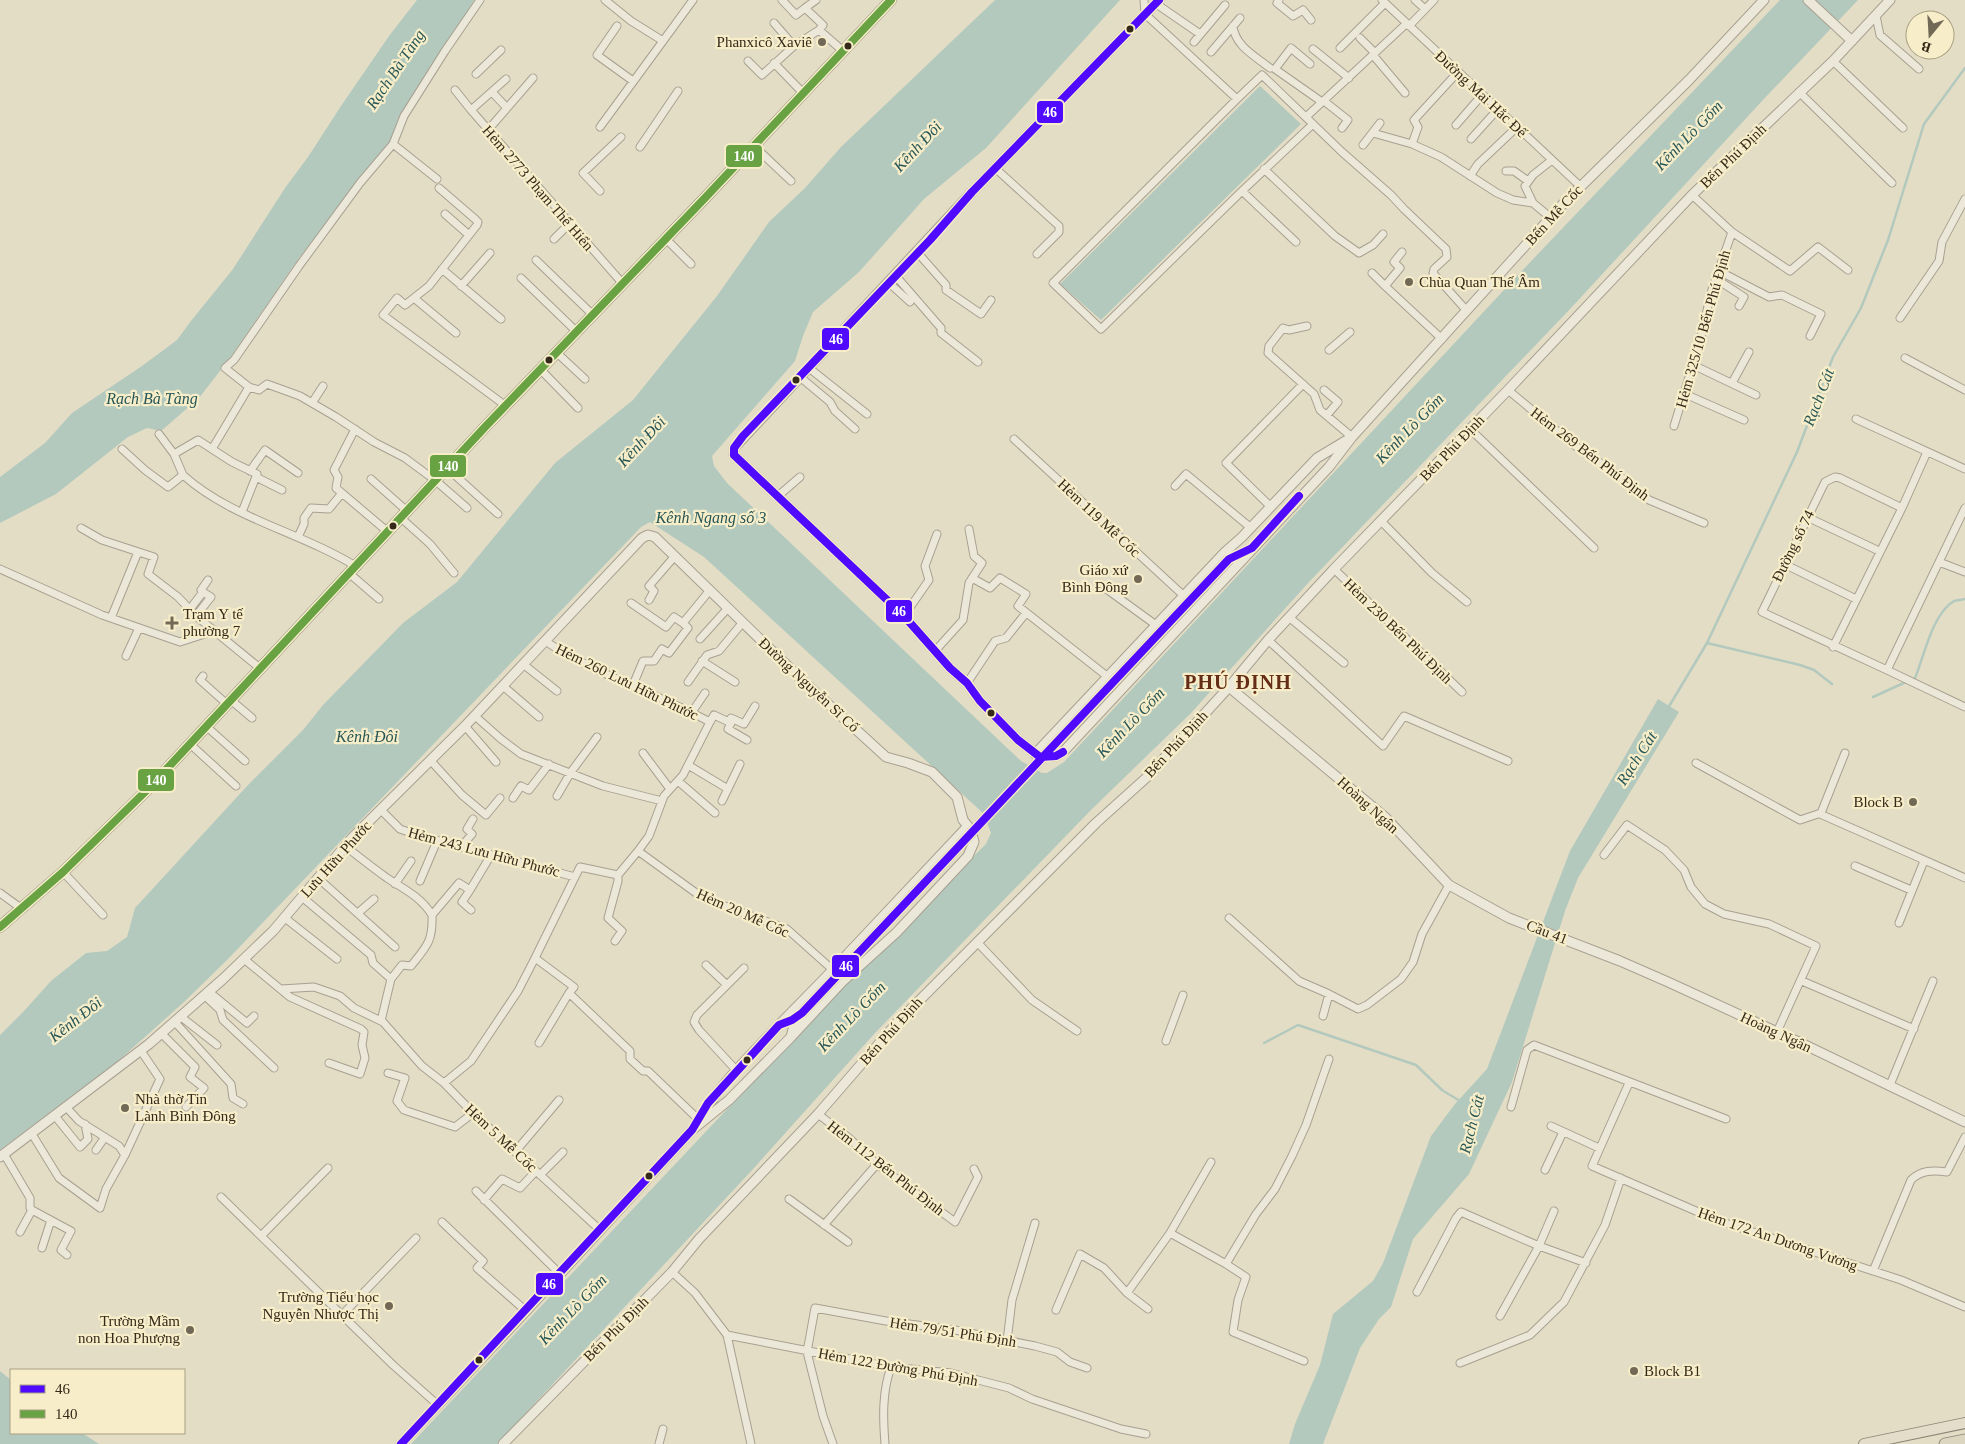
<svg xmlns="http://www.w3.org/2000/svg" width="1965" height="1444" font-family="Georgia,serif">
  <rect width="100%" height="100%" fill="#e3ddc6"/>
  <!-- water -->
  <path fill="#b3c9bd" d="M417,0H474L388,146L299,258L230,358L199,398L161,431L147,428L128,437L56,494L0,523V477L45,443L72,413L142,366L177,340L191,321L233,269L285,188L308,157L341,106L389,36Z
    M995,0H1120L986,148L924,199L859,272L813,312L803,336L795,361L712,456L714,466L727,483L1021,761L1042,773H1047L1064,762L1517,276L1780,0H1858L1762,101L1571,308L1310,581L1191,713L1091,810L875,1033L754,1168L497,1444H411L865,963L986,844L991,833L984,814L704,557L650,522L641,527L228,959L184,1002L117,1062L0,1150V1035L24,1011L51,981L86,953L107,951L127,937L135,908L248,785L303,730L323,705L403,623L457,582L555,463L633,400L717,296L769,222L805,188L841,147Z
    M1260,86L1301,124L1101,320L1060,284Z
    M1658,699L1679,712L1578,878L1565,911L1512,1082L1469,1174L1413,1239L1391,1307L1379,1319L1360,1348L1323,1444H1289L1295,1424L1320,1365L1333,1314L1373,1281L1383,1263L1431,1136L1455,1104L1487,1069L1570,851Z
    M0,1371L11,1380V1433H82L99,1444H0Z"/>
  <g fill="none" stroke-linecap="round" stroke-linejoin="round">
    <!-- stream -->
    <path stroke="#b3c9bd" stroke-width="2.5" d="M1707,643L1800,665L1814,670L1832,684
      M1911,680L1915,678C1924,657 1932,614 1954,601C1957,600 1961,600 1965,599
      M1873,697L1906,682
      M1668,708L1707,643L1797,452L1833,357L1861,308L1888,240L1924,124L1965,68
      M1264,1043L1298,1025L1416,1065L1442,1090L1460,1101"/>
    <!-- minor casing -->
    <g stroke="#a8a090" stroke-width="9">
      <path id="minor" d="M782,0L796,15L805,8
        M1144,0L1145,14L1237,99L1053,283L1101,329L1242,191L1296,242
        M1279,0L1277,3L1293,16L1303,10L1311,20
        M1382,0L1581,187
        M1415,0L1425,9
        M1155,3L1200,34
        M1876,16L1880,35L1919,69
        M774,23L794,46
        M617,26L597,55L633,81
        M1233,26C1235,46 1255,56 1270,68
        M1409,26L1434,0
        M819,30L843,51
        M1360,38L1375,53
        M663,41L693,0
        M1194,42L1225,5
        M1340,48L1385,3
        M1313,49L1349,78
        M1211,52L1240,18
        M1373,55L1405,93
        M748,61L762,75L794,46L819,30L823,25L805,8L816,0
        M1833,61L1903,128
        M774,63L803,93
        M1310,64L1291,48L1275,69L1322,102
        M476,74L501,50
        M455,90L471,110L623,284
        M492,92L507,108
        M1799,92L1892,183
        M1237,99L1262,75L1342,152L1391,195L1404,209L1446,249L1447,257L1434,269L1433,273L1467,311
        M1324,101L1348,120L1342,128
        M471,110L506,79
        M1306,117L1406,24
        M1456,125L1482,95
        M600,127L663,41L631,21L605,0
        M488,130L533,78
        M1373,133L1412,144L1441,157L1497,193L1513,200L1533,203L1551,218
        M1471,139L1498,109
        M393,144L437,179
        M1412,144L1418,127L1414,120L1458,72
        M1363,145L1380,123
        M754,146L791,181
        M640,147L678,91
        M995,168L1059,226V232L1037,254
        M1264,169L1335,236L1359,253L1373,245L1383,234
        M1506,171H1514L1528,181
        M1470,176L1478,164L1517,127
        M439,188L475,219L478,222L477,225L429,286L405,305L397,298L383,315L506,406
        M600,191L583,173L621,137
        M1242,191L1313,124
        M1692,195L1732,232L1790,271L1818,247L1848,270
        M1533,203L1525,186L1533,175L1552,160
        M445,214L469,235
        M554,239L569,224
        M666,239L691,264
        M917,252L946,285V290L981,314L991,300
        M1402,252L1394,262L1400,268L1385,286L1442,339
        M536,260L593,315
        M442,269L501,319
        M1719,271L1769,297L1782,295L1821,314L1810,336
        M1372,273L1385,286
        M895,275L941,328V333L978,362
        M521,278L577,332
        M1716,279L1744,297L1739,306
        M888,282L910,302
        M461,286L490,253
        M414,298L456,333
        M1900,318L1939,261L1942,242L1965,199
        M1307,326L1289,330L1283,328L1269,346L1268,353L1314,394L1320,410L1352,437
        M1329,350L1350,332
        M557,353L585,379
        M1905,358L1965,390
        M1693,365L1756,395
        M809,368L867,414
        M541,370L578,408
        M800,377L830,402L835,411L855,429
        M1732,383L1749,352
        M1324,390L1338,402L1327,415
        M1508,390L1574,445L1622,478L1649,500L1704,523
        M1685,394L1744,420
        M312,403L323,386
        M1856,419L1965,469
        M1674,426L1700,341L1711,293L1732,232
        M355,429L334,470L338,477L336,488L388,532
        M1470,429L1594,548
        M159,434L174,454L183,475
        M1014,439L1184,596
        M122,449L145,470L168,487L183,475C232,519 301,532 357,567
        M212,449L249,387
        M174,454L198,440L232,462L257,474L242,512
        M447,468L498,514
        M250,471L265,450L298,473
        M256,477L282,490
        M371,479L407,511
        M1175,486L1186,474L1251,528
        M778,496L800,477
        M1271,507L1226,463L1303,384
        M467,508L436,481L405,458L374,442L336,417L300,396L267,384L259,390L249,387L225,368L234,360L299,266L360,183L393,144L404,116L445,51L480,0
        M1902,508L1840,478L1835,477L1825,482L1762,612L1887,670L1965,508
        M1807,517L1879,551
        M401,518L430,544L454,573
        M1382,522L1432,573L1467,602
        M81,528L102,540L154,557L148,574L178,597L196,616L261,669
        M298,537L304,524V518L311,508L329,509L342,493
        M1939,562L1965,572
        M1784,564L1856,599
        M0,569L102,615L180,642L214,631
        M1334,569L1462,692
        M350,574L379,599
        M972,578L990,588L1000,578L1026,594L1018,606L1108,677
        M1105,588L1156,625
        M649,600L654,591L649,586L675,556
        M631,603L666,627L674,617L683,623
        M190,609L203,592L201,590L208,580
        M196,616L211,597L203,592
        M904,616L929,580L925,566L937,534
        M111,618L138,552
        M1290,618L1344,663
        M700,639L728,608
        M1268,640L1383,746L1404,716L1508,761
        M545,641C597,675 656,693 710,722L714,715L731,723L728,729L747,740
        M1833,647L1902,508L1927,452
        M935,651L963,620L969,583L982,563L974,556L969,529
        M126,656L139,628
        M702,661L735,682
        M523,664L557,691
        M1887,670L1965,707
        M203,676L200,680L228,705
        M688,682L707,655L719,651L743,622
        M967,683L995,641L1006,638L1026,613
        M633,685L643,661H654L662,649L669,653L688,628L683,623L710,590
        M503,686L539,717
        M232,701L252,718
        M692,712L705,693
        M475,716L501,739L521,754L603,786L662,801
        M728,722L731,718L744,724L755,706
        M465,726L496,762
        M207,727L245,761
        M190,744L236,786
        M643,753L670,789
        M431,761L462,795L486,815L500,798
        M1696,763L1800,820L1821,813L1845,753
        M688,765L728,789
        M678,781L715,813
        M557,796L571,772L597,737
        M513,798L521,786L529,790L549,764
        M722,801L740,764
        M381,810L400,829L417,835L575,877L580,867L618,875
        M1820,814L1965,878
        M345,846C359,857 373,868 387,878C404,889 421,897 432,915L459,883L470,890L491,855
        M461,847L472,834L467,829L473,819
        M638,851L649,836L664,796L683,775L710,722
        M1604,855L1627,825L1665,850L1684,870L1691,887L1705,904L1724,914L1769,924L1816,946L1777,1032
        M1855,866L1911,890
        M63,872L103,915
        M575,877L535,958L574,987L569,993L630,1051V1059L643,1071H648L698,1119
        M318,878L395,947
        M420,881L437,841
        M395,884L411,861
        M470,890L462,902L471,910
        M0,893L22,909
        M302,897L371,955L373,963L391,979L381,1021
        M358,913L374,899
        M285,918L337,959
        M1229,918L1299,981L1329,994
        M1899,923L1924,861
        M615,941L622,931L608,918L618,881V875L638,851L703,898L787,929L833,970
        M977,942L1032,1000L1077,1031
        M244,959L290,997L361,1029L364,1032L362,1045L365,1058L360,1074L329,1063
        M706,965L727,985
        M391,979L402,965L411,966C427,946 433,941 432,915
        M1802,981L1914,1029
        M281,989L314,987L340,996L354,1008L383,1022L422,1066L444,1083L473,1113L600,1230
        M208,991L247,1023L254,1016
        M204,995L220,1010L223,1020L274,1068
        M180,1016L217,1045
        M1323,1016L1329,994L1358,1009L1367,1005L1401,979L1413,962L1422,934L1449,885
        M174,1021L231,1084L233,1098L243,1104
        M161,1033L195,1067L190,1077L204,1088L186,1107
        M1166,1041L1183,995
        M539,1043L569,993
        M737,1071L699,1030L694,1022L697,1015L744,968
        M388,1073L405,1078L397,1101L404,1110L455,1127L473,1113
        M444,1083L471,1061L518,991L535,958
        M1629,1083L1592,1166L1719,1221L1901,1280L1965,1307
        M1890,1085L1933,981
        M1511,1107L1527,1050L1534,1045L1726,1119
        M818,1114L849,1138L877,1164L955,1222L978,1177L974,1169
        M55,1116L80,1147L88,1139L85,1124
        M1551,1126L1599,1148
        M32,1134L59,1178L100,1208L106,1189L125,1155L119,1146L79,1121L67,1108
        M96,1150L105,1137
        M515,1152L559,1100
        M4,1154L30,1198V1208L32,1210L71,1231L61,1250L67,1255
        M125,1155L160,1079L141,1051
        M1545,1170L1563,1132
        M540,1175L563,1152
        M476,1191L560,1274
        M221,1197L393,1365L438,1405
        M789,1199L848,1242
        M484,1200L502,1179L520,1188L536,1171
        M442,1222L483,1261L477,1268L526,1311
        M824,1225L877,1164
        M20,1232L32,1210
        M1170,1233L1226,1264
        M261,1236L328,1168
        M42,1248L51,1220
        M1873,1271L1911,1180C1921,1170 1933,1170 1947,1172L1965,1137
        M672,1272L695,1293L727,1335L891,1367L951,1373L1009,1388L1032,1399L1121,1429L1146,1434
        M1417,1292L1456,1218L1461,1212L1539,1246L1586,1263
        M1127,1293L1170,1233L1211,1162
        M1056,1310L1080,1254L1104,1268L1127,1293L1148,1309
        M342,1315L416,1238
        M1500,1316L1539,1246L1554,1211
        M727,1335L751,1444
        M1007,1341L1012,1300L1035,1223
        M1304,1361L1233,1332L1238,1300L1246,1277L1226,1264L1256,1214L1275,1189L1292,1156L1306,1125L1329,1059
        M1460,1363L1530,1335L1564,1302L1605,1225L1621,1178
        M659,1444L663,1429
        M833,1444L823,1416L807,1352L815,1308L886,1321L955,1330L1035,1346L1057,1352L1070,1362L1087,1368
        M885,1444C883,1418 882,1392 891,1367"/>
    </g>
    <!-- tertiary casing -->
    <g stroke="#a8a090" stroke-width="11">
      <path id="tertiary" d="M1159,0L972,192L734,448V455L904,616L950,668L967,683L980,701L1018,740L1040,757L1056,756L1064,751L1329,467L1352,437L1562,205L1689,80L1764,0
        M1808,0L1852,41
        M1229,559L1250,549
        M1229,687L1386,818L1449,885L1509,918L1620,961L1668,982L1801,1043L1965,1122
        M1035,754L1225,552L1242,537L1317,458L1347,440
        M779,1025L825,978L967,827
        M695,1126C717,1087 749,1057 779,1025L784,1023
        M0,1157L149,1044L223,979L273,931L352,838L465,726L642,538L648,535L655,537L804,682L886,757L908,763L932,772L957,797L963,820L971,830L974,842L968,856L897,932L842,982L791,1037
        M401,1444L526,1311L692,1130L729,1100L791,1037L794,1025L802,1013
        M503,1444L672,1272L699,1239L818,1114L896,1024L1096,823L1146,778L1229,687L1268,640L1334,569L1508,390L1692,195L1833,61L1890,0"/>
    </g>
    <!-- secondary casing -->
    <g stroke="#979080" stroke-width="12">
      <path id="secondary" d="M0,927L63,872L148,789L486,426L704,199L891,0"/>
    </g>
    <!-- primary casing -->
    <g stroke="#8d8677" stroke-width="12">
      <path id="primary" d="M1864,1444L1965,1423"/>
    </g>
    <!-- trunk casing -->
    <g stroke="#8d8677" stroke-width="13">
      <path id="trunk" d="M1945,1444L1965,1440"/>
    </g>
    <!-- minor -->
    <use href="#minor" stroke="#ebe7d9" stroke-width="7"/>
    <!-- tertiary -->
    <use href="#tertiary" stroke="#ebe7d9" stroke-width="9"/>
    <!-- secondary -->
    <use href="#secondary" stroke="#ebe7d9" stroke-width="10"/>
    <!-- primary -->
    <use href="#primary" stroke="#e3ddc9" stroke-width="10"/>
    <!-- trunk -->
    <use href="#trunk" stroke="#dcd5c0" stroke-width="11"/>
    <!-- tertiary-bridge casing -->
    <g stroke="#a8a090" stroke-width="11" stroke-linecap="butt">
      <path id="tertiary-bridge" d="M802,1013L1229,559"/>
    </g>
    <!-- tertiary-bridge -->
    <use href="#tertiary-bridge" stroke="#ebe7d9" stroke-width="9"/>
    <!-- bus-1 casing -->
    <g stroke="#f7eec9" stroke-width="11">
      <path id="bus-1" d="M734,455L904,616L950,668L967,683L980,701L1018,740L1040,757L1056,756L1063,752
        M734,455V448L743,436L930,240L972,192L1159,0
        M401,1444L692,1130L708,1103L779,1025L792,1020L802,1013L1229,559L1252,548L1299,496"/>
    </g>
    <!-- bus-2 casing -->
    <g stroke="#f7eec9" stroke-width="11">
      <path id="bus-2" d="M0,927L63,872L148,789L486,426L704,199L891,0"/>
    </g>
    <!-- bus-1 -->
    <use href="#bus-1" stroke="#4f0aff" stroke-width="8"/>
    <!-- bus-2 -->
    <use href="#bus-2" stroke="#69a243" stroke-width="8"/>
  </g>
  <!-- markers -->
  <g fill="#352919" stroke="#f7eec9" stroke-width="2">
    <circle cx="1130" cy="29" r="4.5"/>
    <circle cx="848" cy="46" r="4.5"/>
    <circle cx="549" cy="360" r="4.5"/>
    <circle cx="796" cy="380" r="4.5"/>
    <circle cx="393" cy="526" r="4.5"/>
    <circle cx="991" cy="713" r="4.5"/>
    <circle cx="747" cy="1060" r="4.5"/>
    <circle cx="649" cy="1176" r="4.5"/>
    <circle cx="479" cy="1360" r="4.5"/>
  </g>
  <g fill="#726856" stroke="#f7eec9" stroke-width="2">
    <circle cx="822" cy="42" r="5"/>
    <circle cx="1409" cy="282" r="5"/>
    <circle cx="1138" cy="579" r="5"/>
    <path d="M169.5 615.5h5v5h5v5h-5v5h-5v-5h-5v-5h5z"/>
    <circle cx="1913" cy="802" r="5"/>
    <circle cx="125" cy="1108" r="5"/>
    <circle cx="389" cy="1306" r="5"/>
    <circle cx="190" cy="1330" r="5"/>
    <circle cx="1634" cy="1371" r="5"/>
  </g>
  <g text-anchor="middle" stroke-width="4.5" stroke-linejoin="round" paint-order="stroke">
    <!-- poi labels -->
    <g font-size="15" fill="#352919" stroke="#f7eec9" text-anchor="end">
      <text x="812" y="47">Phanxicô Xaviê</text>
      <text x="1419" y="287" text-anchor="start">Chùa Quan Thế Âm</text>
      <text x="1128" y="575">Giáo xứ<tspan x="1128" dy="17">Bình Đông</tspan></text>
      <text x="183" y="619" text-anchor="start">Trạm Y tế<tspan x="183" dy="17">phường 7</tspan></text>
      <text x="1903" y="807">Block B</text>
      <text x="135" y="1104" text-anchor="start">Nhà thờ Tin<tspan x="135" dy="17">Lành Bình Đông</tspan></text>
      <text x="379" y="1302">Trường Tiểu học<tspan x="379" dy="17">Nguyễn Nhược Thị</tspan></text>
      <text x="180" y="1326">Trường Mầm<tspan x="180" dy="17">non Hoa Phượng</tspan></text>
      <text x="1644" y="1376" text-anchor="start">Block B1</text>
    </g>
    <!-- street labels -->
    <g font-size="15" fill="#352919" stroke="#f7eec9">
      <text transform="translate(1481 94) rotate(43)" y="5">Đường Mai Hắc Đế</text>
      <text transform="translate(1733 156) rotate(-44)" y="5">Bến Phú Định</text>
      <text transform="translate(538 188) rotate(49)" y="5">Hẻm 2773 Phạm Thế Hiển</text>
      <text transform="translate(1554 215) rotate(-47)" y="5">Bến Mễ Cốc</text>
      <text transform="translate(1703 329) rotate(-74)" y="5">Hẻm 325/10 Bến Phú Định</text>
      <text transform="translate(1452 448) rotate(-46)" y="5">Bến Phú Định</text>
      <text transform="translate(1590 454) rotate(37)" y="5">Hẻm 269 Bến Phú Định</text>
      <text transform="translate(1099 518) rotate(43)" y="5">Hẻm 119 Mễ Cốc</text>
      <text transform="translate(1793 546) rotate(-64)" y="5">Đường số 74</text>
      <text transform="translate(1398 631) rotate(44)" y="5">Hẻm 230 Bến Phú Định</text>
      <text transform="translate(627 682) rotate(26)" y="5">Hẻm 260 Lưu Hữu Phước</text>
      <text transform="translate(809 685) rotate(43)" y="5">Đường Nguyễn Sĩ Cố</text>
      <text transform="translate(1176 744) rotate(-47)" y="5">Bến Phú Định</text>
      <text transform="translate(1368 805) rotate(42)" y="5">Hoàng Ngân</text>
      <text transform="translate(484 852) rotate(15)" y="5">Hẻm 243 Lưu Hữu Phước</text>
      <text transform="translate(336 859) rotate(-48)" y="5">Lưu Hữu Phước</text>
      <text transform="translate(743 913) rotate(24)" y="5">Hẻm 20 Mễ Cốc</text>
      <text transform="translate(1547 932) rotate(21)" y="5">Cầu 41</text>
      <text transform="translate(891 1031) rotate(-48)" y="5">Bến Phú Định</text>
      <text transform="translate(1776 1032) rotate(25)" y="5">Hoàng Ngân</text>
      <text transform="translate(501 1138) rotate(43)" y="5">Hẻm 5 Mễ Cốc</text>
      <text transform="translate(886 1168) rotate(38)" y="5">Hẻm 112 Bến Phú Định</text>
      <text transform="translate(1778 1239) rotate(19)" y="5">Hẻm 172 An Dương Vương</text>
      <text transform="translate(616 1329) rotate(-45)" y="5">Bến Phú Định</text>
      <text transform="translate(953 1332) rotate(9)" y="5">Hẻm 79/51 Phú Định</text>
      <text transform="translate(898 1367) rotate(10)" y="5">Hẻm 122 Đường Phú Định</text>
    </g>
    <!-- water labels -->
    <g font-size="16" font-style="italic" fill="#275656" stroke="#f7eec9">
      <text transform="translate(395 69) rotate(-56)" y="6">Rạch Bà Tàng</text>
      <text transform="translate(1688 135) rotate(-46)" y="6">Kênh Lò Gốm</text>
      <text transform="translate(917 146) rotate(-47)" y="6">Kênh Đôi</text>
      <text transform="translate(1818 397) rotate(-69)" y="6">Rạch Cát</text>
      <text x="152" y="404">Rạch Bà Tàng</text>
      <text transform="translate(1409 428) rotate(-46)" y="6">Kênh Lò Gốm</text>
      <text transform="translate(641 441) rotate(-47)" y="6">Kênh Đôi</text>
      <text x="711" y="523">Kênh Ngang số 3</text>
      <text transform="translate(1130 722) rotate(-46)" y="6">Kênh Lò Gốm</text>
      <text x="367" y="742">Kênh Đôi</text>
      <text transform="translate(1636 758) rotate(-57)" y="6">Rạch Cát</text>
      <text transform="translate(851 1016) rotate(-46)" y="6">Kênh Lò Gốm</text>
      <text transform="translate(75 1019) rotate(-38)" y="6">Kênh Đôi</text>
      <text transform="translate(1471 1124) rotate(-76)" y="6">Rạch Cát</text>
      <text transform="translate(572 1309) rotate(-46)" y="6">Kênh Lò Gốm</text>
    </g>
    <!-- district labels -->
    <g font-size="20" font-weight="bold" letter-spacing="1" fill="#652c16" stroke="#f7eec9">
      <text x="1238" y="689">PHÚ ĐỊNH</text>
    </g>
  </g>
  <g stroke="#f7eec9" stroke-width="2">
    <rect x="1036" y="100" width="28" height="24" rx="5" fill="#4f0aff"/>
    <rect x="725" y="144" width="38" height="24" rx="5" fill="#69a243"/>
    <rect x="821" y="327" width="29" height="24" rx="5" fill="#4f0aff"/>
    <rect x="429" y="454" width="38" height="24" rx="5" fill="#69a243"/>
    <rect x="885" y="599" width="28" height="24" rx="5" fill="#4f0aff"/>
    <rect x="137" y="768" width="38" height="24" rx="5" fill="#69a243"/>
    <rect x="831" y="954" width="29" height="24" rx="5" fill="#4f0aff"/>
    <rect x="535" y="1272" width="29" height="24" rx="5" fill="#4f0aff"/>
  </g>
  <g font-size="14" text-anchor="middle" font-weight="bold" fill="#fff">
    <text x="1050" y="117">46</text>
    <text x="744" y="161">140</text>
    <text x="836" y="344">46</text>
    <text x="448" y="471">140</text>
    <text x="899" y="616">46</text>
    <text x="156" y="785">140</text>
    <text x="846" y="971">46</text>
    <text x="549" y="1289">46</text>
  </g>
  <!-- legend -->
  <rect x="10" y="1369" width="175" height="65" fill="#f7eec9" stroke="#a99f83"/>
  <rect x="20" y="1385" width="25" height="8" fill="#4f0aff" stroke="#a99f83"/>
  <text x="55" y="1394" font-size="15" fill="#352919">46</text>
  <rect x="20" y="1410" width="25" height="8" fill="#69a243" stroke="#a99f83"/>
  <text x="55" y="1419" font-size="15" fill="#352919">140</text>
  <!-- north arrow -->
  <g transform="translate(1930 35) rotate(198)"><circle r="24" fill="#f7eec9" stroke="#a99f83"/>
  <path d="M0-4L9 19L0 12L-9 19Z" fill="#726856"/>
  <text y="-8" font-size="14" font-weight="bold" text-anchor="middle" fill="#352919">B</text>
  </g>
</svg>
